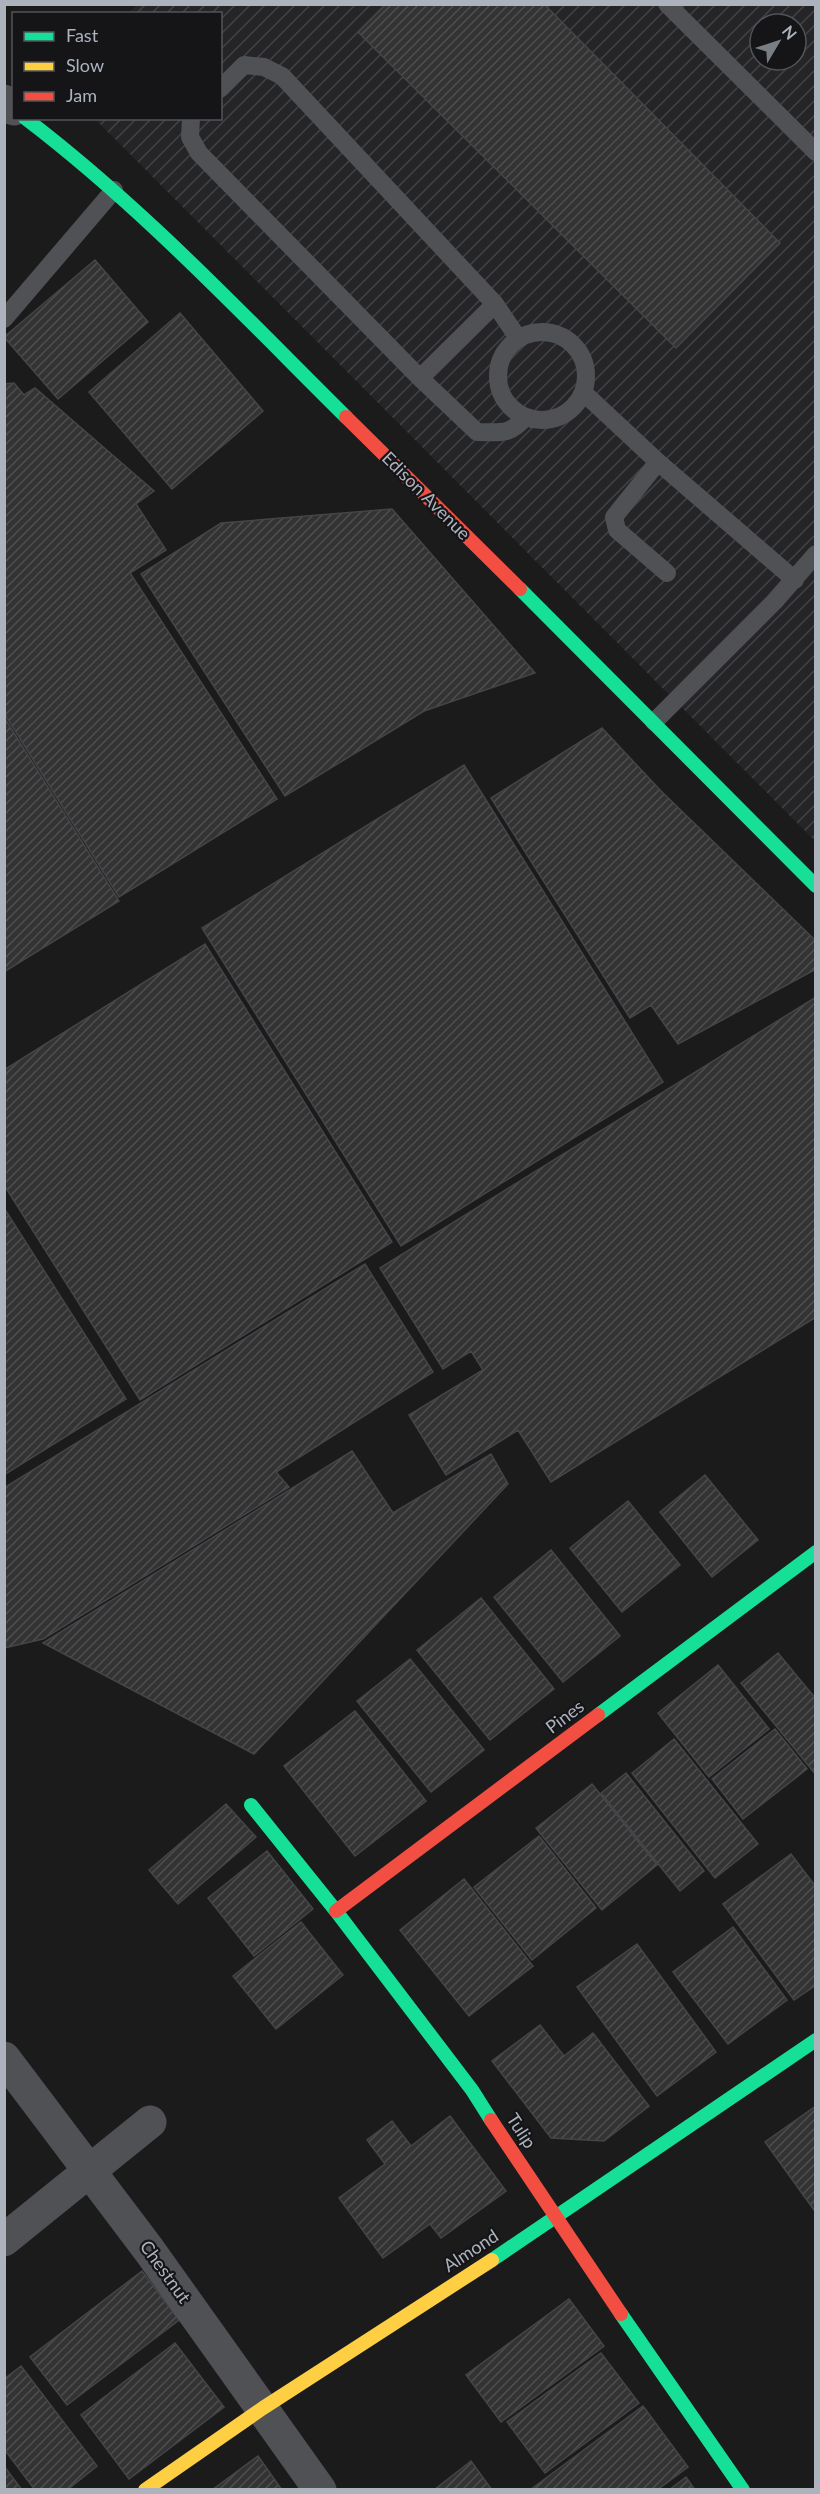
<svg xmlns="http://www.w3.org/2000/svg" width="820" height="2494" font-family="Lato,sans-serif">
  <defs>
    <pattern id="industrial-furrows" width="10" height="10" patternUnits="userSpaceOnUse" patternTransform="scale(1.5)"><rect width="10" height="10" fill="#252528"/><path d="M-1 1l2-2M0 10L10 0M9 11l2-2" fill="none" stroke="#424245"/></pattern>
    <pattern id="building-hatch" width="6" height="6" patternUnits="userSpaceOnUse" patternTransform="scale(1.5)"><rect width="6" height="6" fill="#333334"/><path d="M-1 1l2-2M0 6l6-6M5 7l2-2" fill="none" stroke="#4e4e4f"/></pattern>
  </defs>
  <rect width="100%" height="100%" fill="#1b1b1c"/>
  <!-- industrial -->
  <path fill="url(#industrial-furrows)" fill-rule="evenodd" d="M137,5H815V841L95,119L220,118V14L128,13ZM760,24H796V60H760Z"/>
  <!-- building -->
  <path fill="url(#building-hatch)" stroke="#444548" stroke-width="1.5" d="M386,4H544L780,243L676,348L358,32Z
    M95,260L148,322L58,399L4,337Z
    M180,313L263,411L172,489L89,392Z
    M14,383L24,395L35,388L154,491L136,504L166,550L130,573L277,799L119,897L4,713V384Z
    M392,509L535,673L424,711L285,796L141,574L221,523Z
    M4,717L119,901L4,972Z
    M602,728L661,791L816,941V969L678,1044L651,1005L630,1018L491,798Z
    M464,765L663,1082L401,1246L202,928Z
    M205,944L392,1242L140,1400L4,1185V1070Z
    M816,997V1317L551,1482L518,1430L446,1475L409,1415L483,1370L471,1351L443,1369L380,1268Z
    M4,1208L126,1399L4,1475Z
    M365,1264L433,1372L276,1472L289,1487L43,1639L4,1648V1488Z
    M352,1451L393,1513L491,1454L508,1484L254,1754L43,1643Z
    M705,1475L758,1540L712,1577L660,1512Z
    M628,1501L680,1565L622,1612L570,1548Z
    M551,1550L620,1636L563,1682L494,1597Z
    M481,1598L554,1689L490,1740L417,1650Z
    M778,1653L816,1699V1775L741,1683Z
    M410,1659L484,1750L431,1792L357,1701Z
    M718,1665L769,1729L709,1777L658,1713Z
    M355,1711L426,1801L355,1856L284,1766Z
    M775,1729L807,1769L743,1819L712,1779Z
    M674,1739L758,1844L715,1878L632,1773Z
    M626,1773L704,1871L680,1891L601,1793Z
    M592,1784L657,1865L602,1910L536,1828Z
    M226,1804L256,1837L178,1904L149,1870Z
    M539,1836L596,1908L532,1960L474,1887Z
    M267,1851L313,1909L254,1956L208,1898Z
    M791,1854L816,1887V1985L794,2000L723,1904Z
    M464,1879L533,1966L469,2016L400,1930Z
    M301,1922L343,1975L276,2029L233,1976Z
    M733,1927L787,2000L728,2044L673,1972Z
    M637,1944L716,2052L657,2096L577,1987Z
    M540,2025L564,2056L593,2033L649,2106L604,2141L551,2138L492,2061Z
    M816,2106V2210H814L765,2142Z
    M450,2116L506,2191L441,2238L430,2224L383,2258L339,2198L385,2164L367,2140L392,2121L411,2146Z
    M142,2271L179,2320L67,2405L30,2357Z
    M569,2299L604,2346L501,2422L466,2375Z
    M175,2343L224,2407L129,2479L81,2415Z
    M601,2353L639,2403L545,2473L507,2422Z
    M21,2366L97,2466L67,2490H35L4,2449V2379Z
    M643,2406L688,2467L657,2490H530Z
    M258,2456L282,2490H212Z
    M471,2461L492,2490H434Z
    M4,2466L22,2490H4Z
    M686,2477L695,2490H669Z"/>
  <g fill="none" stroke-linecap="round" stroke-linejoin="round">
    <!-- lane -->
    <path stroke="#4f5155" stroke-width="18" d="M667,4L816,152
      M220,89L244,65L264,67L282,76L495,304L518,338
      M191,118L190,137L199,153L420,378L477,432C498,432 511,436 525,417
      M4,319L114,190
      M498 376a44 44 0 1 1 88 0a44 44 0 1 1-88 0Z
      M420,378L495,304
      M584,393L658,462L795,580
      M658,462L614,517L617,530L667,573
      M654,722L774,602L816,554"/>
    <!-- street -->
    <path stroke="#4f5155" stroke-width="33" d="M4,101L14,109
      M4,2058L149,2250L320,2490
      M4,2240L150,2122"/>
    <!-- fast -->
    <path stroke="#16e098" stroke-width="14" d="M25,118C142,207 242,314 346,417
      M520,589L816,886
      M598,1715L816,1552
      M251,1805L336,1911L472,2090L491,2120
      M492,2260L816,2040
      M621,2314L743,2490"/>
    <!-- slow -->
    <path stroke="#ffcf43" stroke-width="14" d="M145,2490L263,2408L492,2260"/>
    <!-- jam -->
    <path stroke="#f24e42" stroke-width="14" d="M346,417L520,589
      M336,1911L598,1715
      M491,2120L621,2314"/>
  </g>
  <g text-anchor="middle" stroke-width="4.5" stroke-linejoin="round" paint-order="stroke">
    <!-- street labels -->
    <g font-size="18" fill="#acb3bd" stroke="#151518">
      <text transform="translate(426 496) rotate(45)" y="6">Edison Avenue</text>
      <text transform="translate(565 1717) rotate(-37)" y="6">Pines</text>
      <text transform="translate(521 2131) rotate(57)" y="6">Tulip</text>
      <text transform="translate(471 2251) rotate(-33)" y="6">Almond</text>
      <text transform="translate(165 2272) rotate(54)" y="6">Chestnut</text>
    </g>
  </g>
  <!-- border -->
  <rect width="820" height="2494" fill="none" stroke="#acb3bd" stroke-width="12"/>
  <!-- legend -->
  <rect x="12" y="12" width="210" height="108" fill="#151518" stroke="#51545a" stroke-width="1.5"/>
  <rect x="24" y="32" width="30" height="9" fill="#16e098" stroke="#51545a" stroke-width="1.5"/>
  <text x="66" y="42" font-size="18" fill="#acb3bd">Fast</text>
  <rect x="24" y="62" width="30" height="9" fill="#ffcf43" stroke="#51545a" stroke-width="1.5"/>
  <text x="66" y="72" font-size="18" fill="#acb3bd">Slow</text>
  <rect x="24" y="92" width="30" height="9" fill="#f24e42" stroke="#51545a" stroke-width="1.5"/>
  <text x="66" y="102" font-size="18" fill="#acb3bd">Jam</text>
  <!-- north arrow -->
  <g transform="translate(778 42) rotate(51)"><circle r="28" fill="#151518" stroke="#51545a" stroke-width="1.5"/>
  <path d="M0-4.5L10 22L0 15L-10 22Z" fill="#797e85"/>
  <text y="-9" font-size="16" font-weight="bold" text-anchor="middle" fill="#acb3bd">N</text>
  </g>
</svg>
